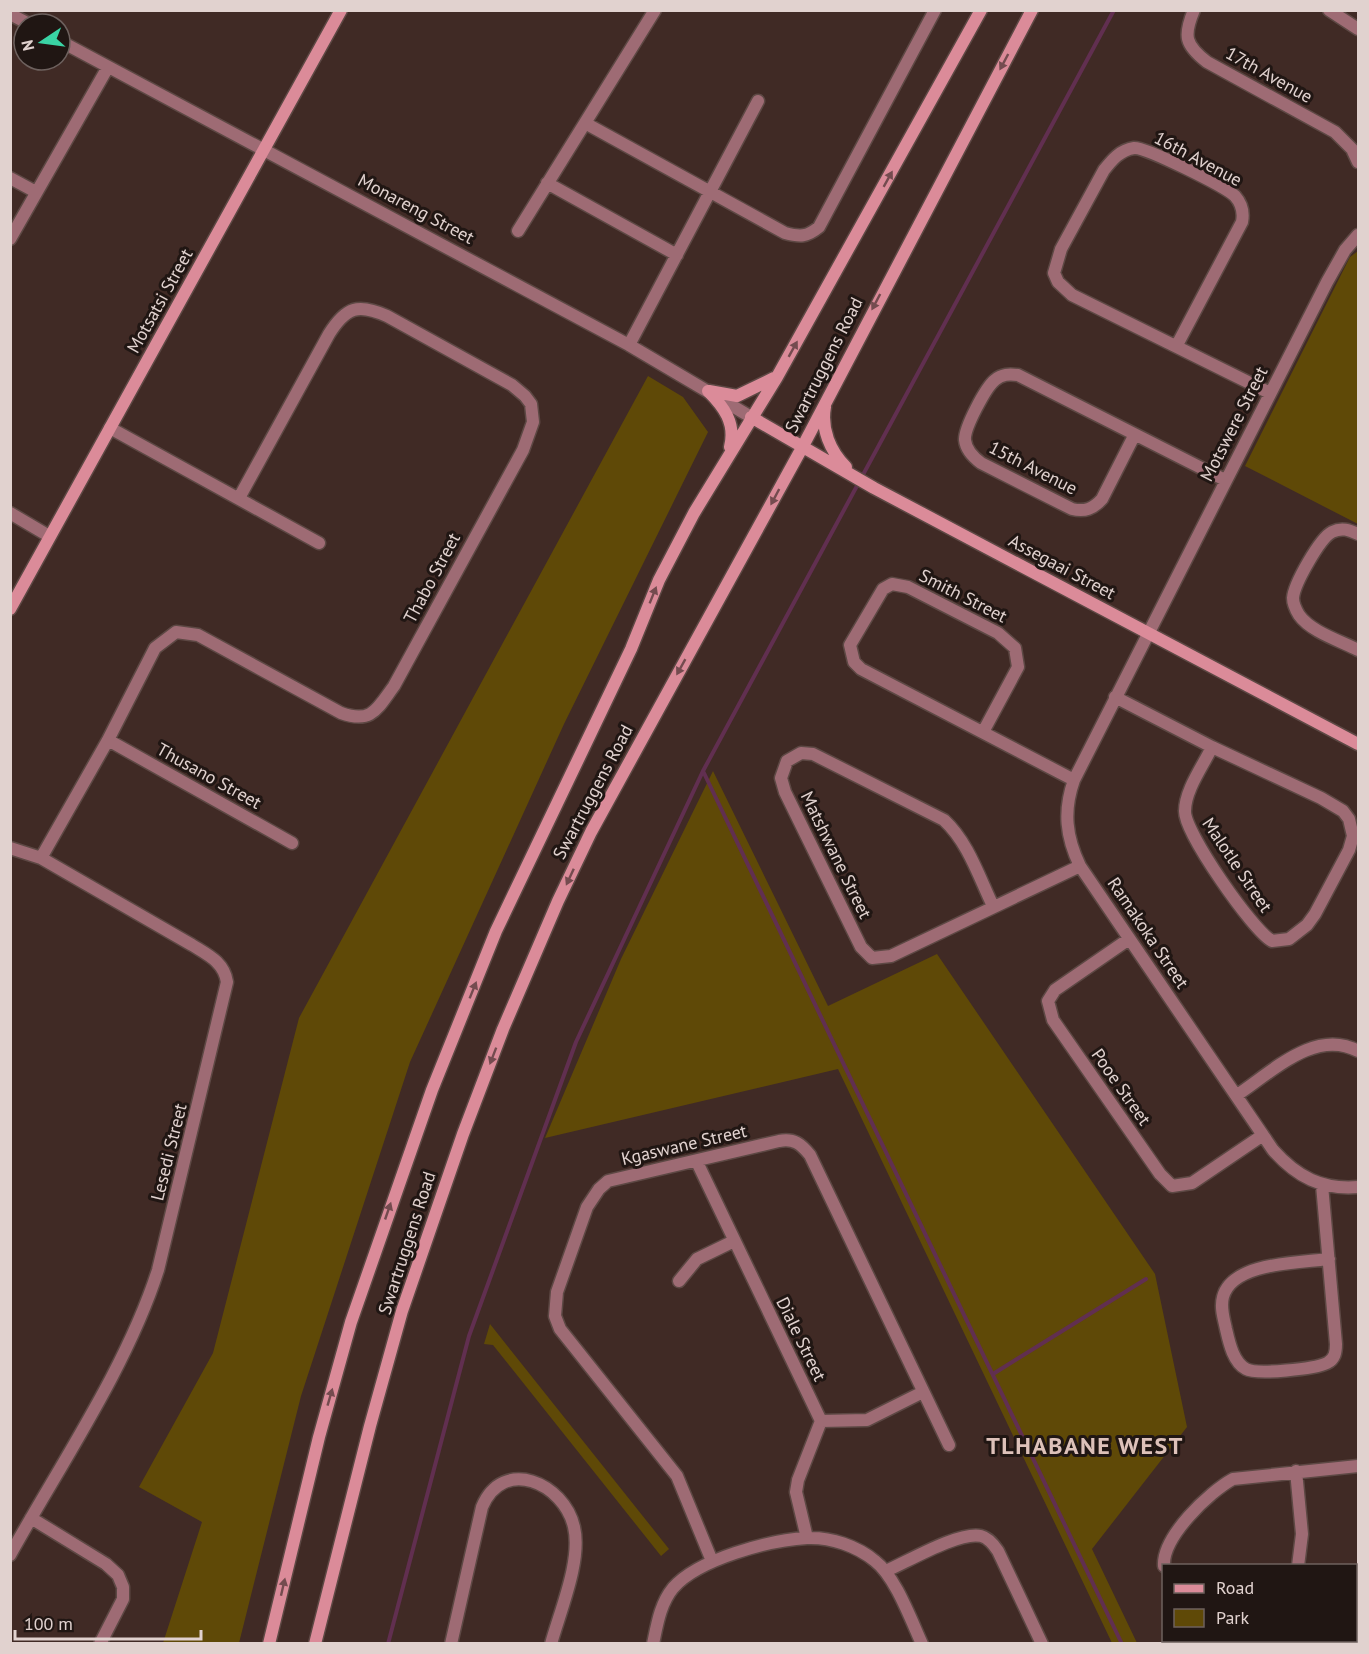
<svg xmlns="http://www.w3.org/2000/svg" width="1369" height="1654" font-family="'PT Sans',sans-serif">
  <rect width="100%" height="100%" fill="#402a25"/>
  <!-- green -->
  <path fill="#5f4907" d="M1358,251V524L1245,466L1350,257Z
    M648,376L683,397L708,432L564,724L410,1062L301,1396L239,1643H163L202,1522L139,1487L213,1353L299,1018Z
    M713,771L828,1006L937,954L1155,1274L1187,1427L1092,1549L1137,1643H1112L838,1069L545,1138L621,959Z
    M490,1324L669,1549L661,1556L493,1345L484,1344Z"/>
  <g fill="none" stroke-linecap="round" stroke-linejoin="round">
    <!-- stream -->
    <path stroke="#612f50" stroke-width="4" d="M703,771L1122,1644
      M993,1374L1146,1279
      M388,1644L469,1336L576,1042L703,771L1114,10"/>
    <!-- street casing -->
    <g stroke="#5d4844" stroke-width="15">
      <path id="street" d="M1194,10C1183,36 1185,45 1207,62L1335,132L1352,149L1358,162
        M1329,10L1358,29
        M10,14L29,24
        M60,41L629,345L751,417
        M585,123L785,233C800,237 807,237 819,227L935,10
        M10,178L36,192
        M547,183L677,255
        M518,231L655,10
        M1358,235L1345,250L1327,282L1074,780C1063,811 1066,837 1080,866L1273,1150C1297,1177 1322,1190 1358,1187
        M10,239L108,67
        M629,345L758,101
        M1177,345L1242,222C1244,212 1242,204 1235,196C1224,186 1146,147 1134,148C1120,150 1112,160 1104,170L1061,249L1054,273L1058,282L1072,295L1270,393
        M110,428L319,543
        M1134,436L1102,499C1093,509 1085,512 1072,509L981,463C973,457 966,450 965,440C964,428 986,387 995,380C1002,374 1009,374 1018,375L1225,480
        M10,513L49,536
        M1358,534C1349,530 1342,527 1332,532C1320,538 1294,584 1293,598C1293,604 1296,610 1299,615C1311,632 1341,641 1358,650
        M1115,697L1212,747L1321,798L1343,811L1349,819L1353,836L1349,850L1315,914L1307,925L1289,939L1272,941C1253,931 1184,832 1185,811C1185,790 1203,766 1212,747
        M983,732L1018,667L1015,648L998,633L908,587L892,584L883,589L850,645L854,662L861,669L1074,780
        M108,740L292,843
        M10,848L41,858L192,945C208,955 224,962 227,982L158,1270C127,1367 60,1465 10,1555
        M41,858L108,740L155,648L176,632L198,635L341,713C372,724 377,709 394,686L523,450L533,422L531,404L525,396L512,385L387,316C358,303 346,307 329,334L239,498
        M993,906C979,877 968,842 944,820L813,754L801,753L787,761L781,778L785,792L861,947L872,958L891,956L1080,866
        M1129,939L1055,990L1048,1001L1053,1020L1160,1174L1172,1186L1192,1183L1263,1135
        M1237,1095C1272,1072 1315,1028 1358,1051
        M697,1162L821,1421L798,1480L796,1492L807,1538
        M1322,1185L1336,1344C1336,1352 1335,1359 1327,1363C1315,1369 1257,1375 1246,1369C1233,1362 1229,1342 1226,1329C1224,1319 1220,1308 1223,1297C1232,1262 1299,1263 1329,1259
        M679,1281L697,1259L734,1241
        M821,1421L867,1420L923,1392
        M1296,1471L1302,1534L1298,1566
        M31,1518L106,1564L118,1575L123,1587V1599L100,1644
        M712,1561L677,1476L560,1329L555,1316L557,1292L587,1207L599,1189L608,1181L779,1141C794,1138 801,1144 810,1155L949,1445
        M1164,1566C1162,1537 1209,1492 1233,1479L1358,1466
        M886,1571C907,1562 959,1531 981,1536C989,1538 994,1545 998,1551L1042,1644
        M451,1644L482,1507C503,1456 564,1483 574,1527C582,1560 560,1611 551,1644
        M653,1644C657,1625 660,1604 673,1588C698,1559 770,1540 807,1538C831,1537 857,1546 875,1561C895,1576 911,1620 922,1644"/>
    </g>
    <!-- secondary casing -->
    <g stroke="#5d4844" stroke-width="15">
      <path id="secondary" d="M708,391C724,407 736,423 730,447
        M709,391L737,396L774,378
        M825,407C821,429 830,451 846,467
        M751,417L874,488L1358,744
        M10,609L341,10
        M269,1644L319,1437L351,1322L432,1090L496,931L631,649L659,580L694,513L777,377L981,10
        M315,1644L370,1426L402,1311L463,1134L503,1029L558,901L591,832L803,446L1032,10"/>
    </g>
    <!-- street -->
    <use href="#street" stroke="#9e6b74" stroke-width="12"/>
    <!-- secondary -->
    <use href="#secondary" stroke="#db8b99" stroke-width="12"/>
  </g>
  <!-- one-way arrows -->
  <defs><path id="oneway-solid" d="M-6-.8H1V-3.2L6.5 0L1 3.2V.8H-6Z" transform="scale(1.5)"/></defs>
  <g fill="#744b4f">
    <use href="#oneway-solid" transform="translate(1004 62) rotate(118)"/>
    <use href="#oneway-solid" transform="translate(888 179) rotate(-61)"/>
    <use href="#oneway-solid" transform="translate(876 302) rotate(118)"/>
    <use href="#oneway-solid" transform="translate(793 349) rotate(-61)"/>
    <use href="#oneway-solid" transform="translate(775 497) rotate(118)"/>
    <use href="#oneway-solid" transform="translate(653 595) rotate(-68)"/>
    <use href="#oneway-solid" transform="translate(681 667) rotate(119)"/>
    <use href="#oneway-solid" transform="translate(570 877) rotate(115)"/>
    <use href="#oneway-solid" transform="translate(473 990) rotate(-68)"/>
    <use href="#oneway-solid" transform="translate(493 1056) rotate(111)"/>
    <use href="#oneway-solid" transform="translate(388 1211) rotate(-71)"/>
    <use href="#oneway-solid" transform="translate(330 1397) rotate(-74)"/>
    <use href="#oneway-solid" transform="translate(283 1587) rotate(-77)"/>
  </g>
  <g text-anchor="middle" stroke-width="6" stroke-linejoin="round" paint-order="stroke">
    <!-- street labels -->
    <g font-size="18" fill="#e1d2cf" stroke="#201613">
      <text transform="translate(1269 75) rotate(29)" y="6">17th Avenue</text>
      <text transform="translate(1198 159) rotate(28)" y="6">16th Avenue</text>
      <text transform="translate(416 209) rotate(28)" y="6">Monareng Street</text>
      <text transform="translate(160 301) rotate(-61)" y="6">Motsatsi Street</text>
      <text transform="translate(824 365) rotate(-63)" y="6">Swartruggens Road</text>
      <text transform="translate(1234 424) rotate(-63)" y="6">Motswere Street</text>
      <text transform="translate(1033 468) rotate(27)" y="6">15th Avenue</text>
      <text transform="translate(1062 567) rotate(28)" y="6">Assegaai Street</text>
      <text transform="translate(432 578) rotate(-62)" y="6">Thabo Street</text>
      <text transform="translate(963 596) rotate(27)" y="6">Smith Street</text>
      <text transform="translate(209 776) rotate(29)" y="6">Thusano Street</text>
      <text transform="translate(593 792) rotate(-62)" y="6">Swartruggens Road</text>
      <text transform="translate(836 855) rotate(64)" y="6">Matshwane Street</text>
      <text transform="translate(1237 865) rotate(56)" y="6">Malotle Street</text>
      <text transform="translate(1148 933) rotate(56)" y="6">Ramakoka Street</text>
      <text transform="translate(1121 1087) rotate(55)" y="6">Pooe Street</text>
      <text transform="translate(684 1145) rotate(-13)" y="6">Kgaswane Street</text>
      <text transform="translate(169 1152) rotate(-76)" y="6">Lesedi Street</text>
      <text transform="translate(407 1243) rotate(-72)" y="6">Swartruggens Road</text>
      <text transform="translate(801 1339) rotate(64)" y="6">Diale Street</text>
    </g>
    <!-- district labels -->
    <g font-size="24" font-weight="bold" letter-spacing="1.5" fill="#ddc1b9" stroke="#201613">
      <text x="1085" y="1454">TLHABANE WEST</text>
    </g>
  </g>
  <!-- border -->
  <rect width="1369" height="1654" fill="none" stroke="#e1d2cf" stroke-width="24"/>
  <!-- legend -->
  <rect x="1162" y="1564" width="195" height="78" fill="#201613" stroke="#6d615e" stroke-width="1.5"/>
  <rect x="1174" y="1584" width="30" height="9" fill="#db8b99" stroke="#6d615e" stroke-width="1.5"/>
  <text x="1216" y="1594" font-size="18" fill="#e1d2cf">Road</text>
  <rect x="1174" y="1609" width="30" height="18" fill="#5f4907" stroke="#6d615e" stroke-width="1.5"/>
  <text x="1216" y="1624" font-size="18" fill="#e1d2cf">Park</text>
  <!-- north arrow -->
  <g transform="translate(42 42) rotate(257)"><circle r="28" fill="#201613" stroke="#6d615e" stroke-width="1.5"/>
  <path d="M0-4.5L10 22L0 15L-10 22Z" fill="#3ad4a5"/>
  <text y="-9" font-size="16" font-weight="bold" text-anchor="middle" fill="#e1d2cf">N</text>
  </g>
  <!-- scale -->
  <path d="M15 1630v9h186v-9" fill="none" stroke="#e1d2cf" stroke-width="3"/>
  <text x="24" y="1630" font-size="18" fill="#e1d2cf" stroke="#201613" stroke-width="4.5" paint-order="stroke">100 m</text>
</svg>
